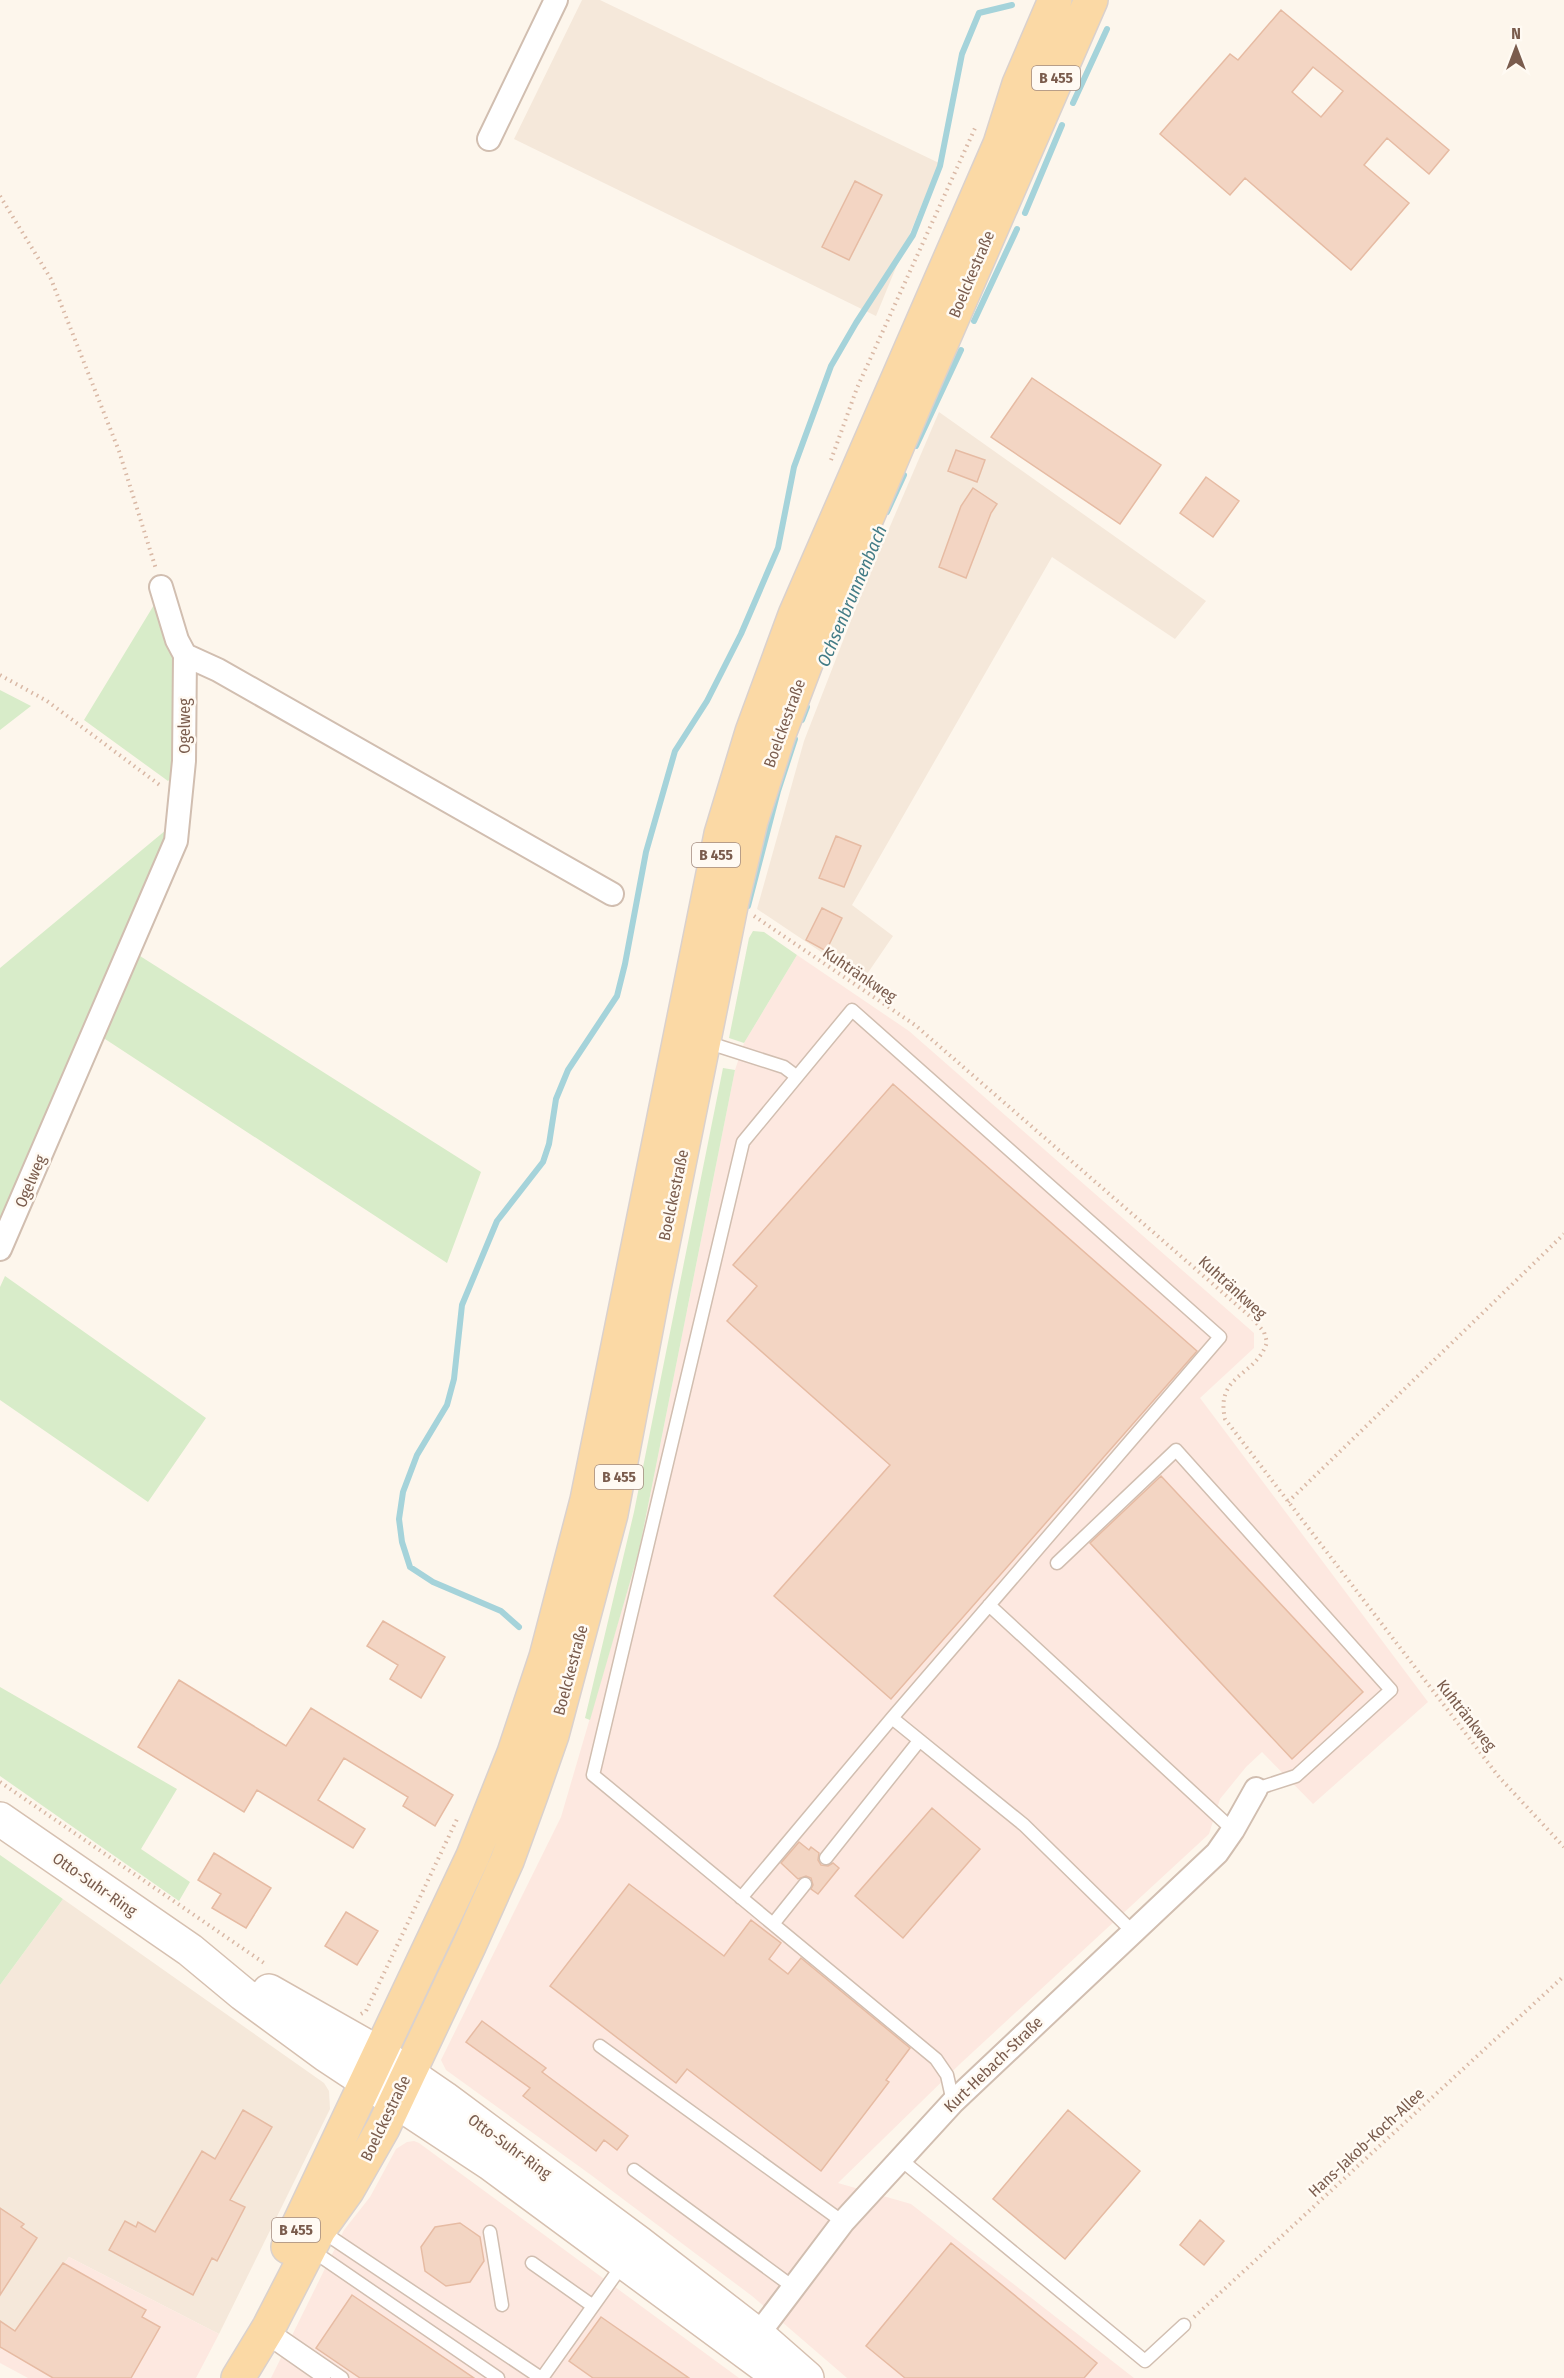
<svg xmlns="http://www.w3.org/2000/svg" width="1564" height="2378" font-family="'Fira Sans Condensed',sans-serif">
  <rect width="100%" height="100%" fill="#fdf6ec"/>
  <!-- residential -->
  <path fill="#f5e8da" d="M582,0H600L939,163L876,316L514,139Z
    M939,412L1206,601L1175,639L1052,557L852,905L893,936L863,980L757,909L804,741L864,587Z
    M63,1899L324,2083L329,2091L330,2109L219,2334L69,2257L0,2351V1985Z"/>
  <!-- commercial -->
  <path fill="#fde8e0" d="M797,955L909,1031L1254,1333V1348L1200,1398L1428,1702L1313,1804L1262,1752L1246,1767L1220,1799L1209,1834L961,2063L838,2183L911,2204L1134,2378H847L752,2296L591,2175L446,2070L441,2060L561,1817L639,1551L735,1070L744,1043Z
    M414,2141L419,2143L739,2378H271L344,2230L370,2197L396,2149L407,2142Z
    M69,2257L219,2334L196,2378H28L0,2363V2351Z"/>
  <!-- green -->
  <path fill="#d8ecc9" d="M157,600L170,638L176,667L174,775L168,781L84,720Z
    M0,690L31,706L0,730Z
    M172,825L0,1231V968Z
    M753,931L764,932L797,955L744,1043L729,1038L749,938Z
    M140,956L481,1172L447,1263L102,1037Z
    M723,1068L735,1070L639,1551L590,1720L585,1718L634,1512Z
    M5,1276L206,1418L148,1502L0,1400V1287Z
    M0,1687L177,1789L141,1849L190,1882L179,1901L0,1776Z
    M0,1855L63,1899L0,1985Z"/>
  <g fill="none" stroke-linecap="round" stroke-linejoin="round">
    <!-- stream -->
    <path stroke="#a5d3da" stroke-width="6" d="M1073,103L1107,29
      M1025,213L1062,125
      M974,321L1017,229
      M916,446L961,350
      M887,512L904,475
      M802,720L807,707
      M748,906L778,791L795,739
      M519,1627L501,1611L433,1582L410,1567L402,1542L399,1519L403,1492L417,1455L447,1405L454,1379L462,1305L497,1221L543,1162L549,1144L556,1099L568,1070L617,996L625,964L646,852L675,751L707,701L741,634L778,548L794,467L831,366L856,323L913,235L940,166L962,54L979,13L1012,5"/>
  </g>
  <!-- building -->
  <path fill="#f3d5c3" stroke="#e6bba3" stroke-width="1.5" fill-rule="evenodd" d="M1281,10L1449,150L1429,174L1387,138L1364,165L1409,203L1351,270L1245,178L1230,195L1160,134L1230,54L1238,60ZM1313,67L1343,91L1321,117L1292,92Z
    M855,181L882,195L849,260L822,247Z
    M1032,378L1161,465L1120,524L991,437Z
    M956,450L985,460L977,482L948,471Z
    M1206,477L1239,501L1213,537L1180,513Z
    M973,488L997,504L991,513L966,578L939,567L961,506Z
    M836,836L861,846L844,887L819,878Z
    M822,908L842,918L826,951L806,940Z
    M893,1084L1197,1351L891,1699L774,1596L890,1465L727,1321L757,1286L733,1265Z
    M1161,1476L1363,1692L1292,1759L1090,1543Z
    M383,1621L445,1657L421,1698L390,1679L398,1665L367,1646Z
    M179,1680L286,1746L311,1708L453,1795L435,1826L403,1806L408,1797L344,1758L318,1800L365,1829L353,1848L257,1790L244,1812L138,1747Z
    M932,1808L980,1849L903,1938L855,1896Z
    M799,1842L809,1850L811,1847L819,1853L818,1860L821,1865L828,1866L833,1863L839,1868L818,1894L811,1889L813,1885L811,1878L806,1876L798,1879L781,1863Z
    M214,1853L271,1888L246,1928L212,1908L221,1894L198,1880Z
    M629,1884L724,1956L751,1920L781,1943L769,1959L788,1974L801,1958L910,2048L886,2080L889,2082L821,2171L687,2069L676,2083L550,1986Z
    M346,1912L378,1931L357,1965L325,1946Z
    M482,2021L546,2068L542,2072L628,2136L617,2150L604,2140L596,2151L523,2096L530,2088L466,2042Z
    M243,2110L272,2127L230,2200L245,2207L217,2261L212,2258L193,2295L109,2250L125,2221L136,2227L138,2222L155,2232L202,2151L215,2159Z
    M1068,2110L1140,2171L1065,2259L993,2199Z
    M0,2208L24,2224L21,2227L37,2238L0,2295Z
    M1200,2220L1224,2241L1204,2265L1180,2245Z
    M460,2223L480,2237L484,2261L470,2282L446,2286L425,2271L421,2247L435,2227Z
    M951,2243L1097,2363L1084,2378H905L866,2346Z
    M63,2263L146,2310L142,2317L160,2327L131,2378H53L0,2347V2321L15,2331Z
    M352,2295L474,2378H360L316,2348Z
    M601,2317L689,2378H593L569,2361Z"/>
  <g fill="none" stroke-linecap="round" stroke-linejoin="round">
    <!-- lane casing -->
    <g stroke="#d1beb0" stroke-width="15">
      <path id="lane" d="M706,1042L784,1067L796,1076
        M1057,1563L1176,1450L1391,1690L1296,1776L1256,1789
        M989,1605L1233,1830
        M892,1718L1024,1825L1132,1931
        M826,1858L919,1741
        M741,1898L892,1718L1220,1337L852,1010L743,1142L593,1775L936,2059L947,2075L953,2102
        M773,1924L805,1884
        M600,2046L843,2222
        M900,2159L1145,2361L1184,2325
        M634,2170L793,2287
        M320,2230L541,2378
        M490,2232L502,2305
        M310,2249L498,2378
        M532,2263L593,2306
        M269,2328L342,2378
        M264,2336L324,2378
        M542,2378L623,2264"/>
    </g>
    <!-- street casing -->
    <g stroke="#d1beb0" stroke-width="26">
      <path id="street" d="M489,139L556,0
        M161,587L177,640L185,655
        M0,1249L176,841L184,761L185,655L218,670L612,894
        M750,2345L843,2222L953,2102L1217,1853L1233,1830L1256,1789"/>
    </g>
    <!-- secondary casing -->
    <g stroke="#d6c0b0" stroke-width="36">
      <path id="secondary" d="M0,1819L190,1950L243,1994L326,2055L491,2164L781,2378
        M269,1991L380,2054L444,2098L639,2243L758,2335L807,2378"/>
    </g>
    <!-- primary casing -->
    <g stroke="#dad1cd" stroke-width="36">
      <path id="primary" d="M288,2247L473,1856L514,1753L546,1657L587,1500L721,834L752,732L795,615L1000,144L1019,84L1055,0
        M238,2378L269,2327L319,2230L347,2191L383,2128L469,1946L507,1861L531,1795L552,1735L611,1514L654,1288L732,901L751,821L779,734L811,650L918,397L1091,0"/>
    </g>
    <!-- path -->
    <path stroke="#d9b8a5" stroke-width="4" stroke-dasharray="1.5 4.5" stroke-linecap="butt" d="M0,196L51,279L119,451L156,569
      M831,460L857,388L976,126
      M0,675L47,701L161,786
      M754,916L915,1025L1253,1319L1264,1332L1267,1342C1256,1377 1215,1374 1225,1419L1499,1777L1564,1847
      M1288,1502L1564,1234
      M0,1782L267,1965
      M361,2014L366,2011L458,1817
      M1194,2317L1564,1976"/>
    <!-- lane -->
    <use href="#lane" stroke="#fff" stroke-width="12"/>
    <!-- street -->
    <use href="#street" stroke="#fff" stroke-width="22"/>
    <!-- secondary -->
    <use href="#secondary" stroke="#fff" stroke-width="33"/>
    <!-- primary -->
    <use href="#primary" stroke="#fbd9a5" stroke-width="33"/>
  </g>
  <g text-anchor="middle" stroke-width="5" stroke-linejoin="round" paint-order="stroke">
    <!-- shield labels -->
    <g fill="#fffaf3" stroke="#a28b7f" stroke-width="1.5">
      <rect x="1032" y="66" width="48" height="24" rx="4.5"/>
      <rect x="692" y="843" width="48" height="24" rx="4.5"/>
      <rect x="595" y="1465" width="48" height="24" rx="4.5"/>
      <rect x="272" y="2218" width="48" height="24" rx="4.5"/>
    </g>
    <g font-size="15" font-weight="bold" fill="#7a5c4d">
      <text x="1056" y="83">B 455</text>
      <text x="716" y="860">B 455</text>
      <text x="619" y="1482">B 455</text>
      <text x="296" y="2235">B 455</text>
    </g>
    <!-- street labels -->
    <g font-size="16" fill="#7a5c4d" stroke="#fffaf3">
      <text transform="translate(971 274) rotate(-67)" y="6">Boelckestraße</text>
      <text transform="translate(784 723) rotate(-70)" y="6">Boelckestraße</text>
      <text transform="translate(184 726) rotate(-90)" y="6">Ogelweg</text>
      <text transform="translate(860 974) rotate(34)" y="6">Kuhtränkweg</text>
      <text transform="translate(30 1181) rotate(-67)" y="6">Ogelweg</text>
      <text transform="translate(673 1195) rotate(-78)" y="6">Boelckestraße</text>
      <text transform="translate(1233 1287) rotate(42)" y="6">Kuhtränkweg</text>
      <text transform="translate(570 1670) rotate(-75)" y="6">Boelckestraße</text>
      <text transform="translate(1467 1715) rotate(52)" y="6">Kuhtränkweg</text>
      <text transform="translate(95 1884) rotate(35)" y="6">Otto-Suhr-Ring</text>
      <text transform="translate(993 2064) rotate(-44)" y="6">Kurt-Hebach-Straße</text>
      <text transform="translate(385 2118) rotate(-64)" y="6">Boelckestraße</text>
      <text transform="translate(1366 2142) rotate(-43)" y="6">Hans-Jakob-Koch-Allee</text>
      <text transform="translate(510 2146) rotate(36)" y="6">Otto-Suhr-Ring</text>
    </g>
    <!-- water labels -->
    <g font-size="18" font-style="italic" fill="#437c86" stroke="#fffaf3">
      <text transform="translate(852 596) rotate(-67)" y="6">Ochsenbrunnenbach</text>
    </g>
  </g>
  <!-- north arrow -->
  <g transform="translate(1516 48)" stroke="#fffaf3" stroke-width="4.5" paint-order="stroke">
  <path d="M0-4.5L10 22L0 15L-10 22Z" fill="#7a5c4d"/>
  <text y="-9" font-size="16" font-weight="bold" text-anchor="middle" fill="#7a5c4d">N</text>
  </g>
</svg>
